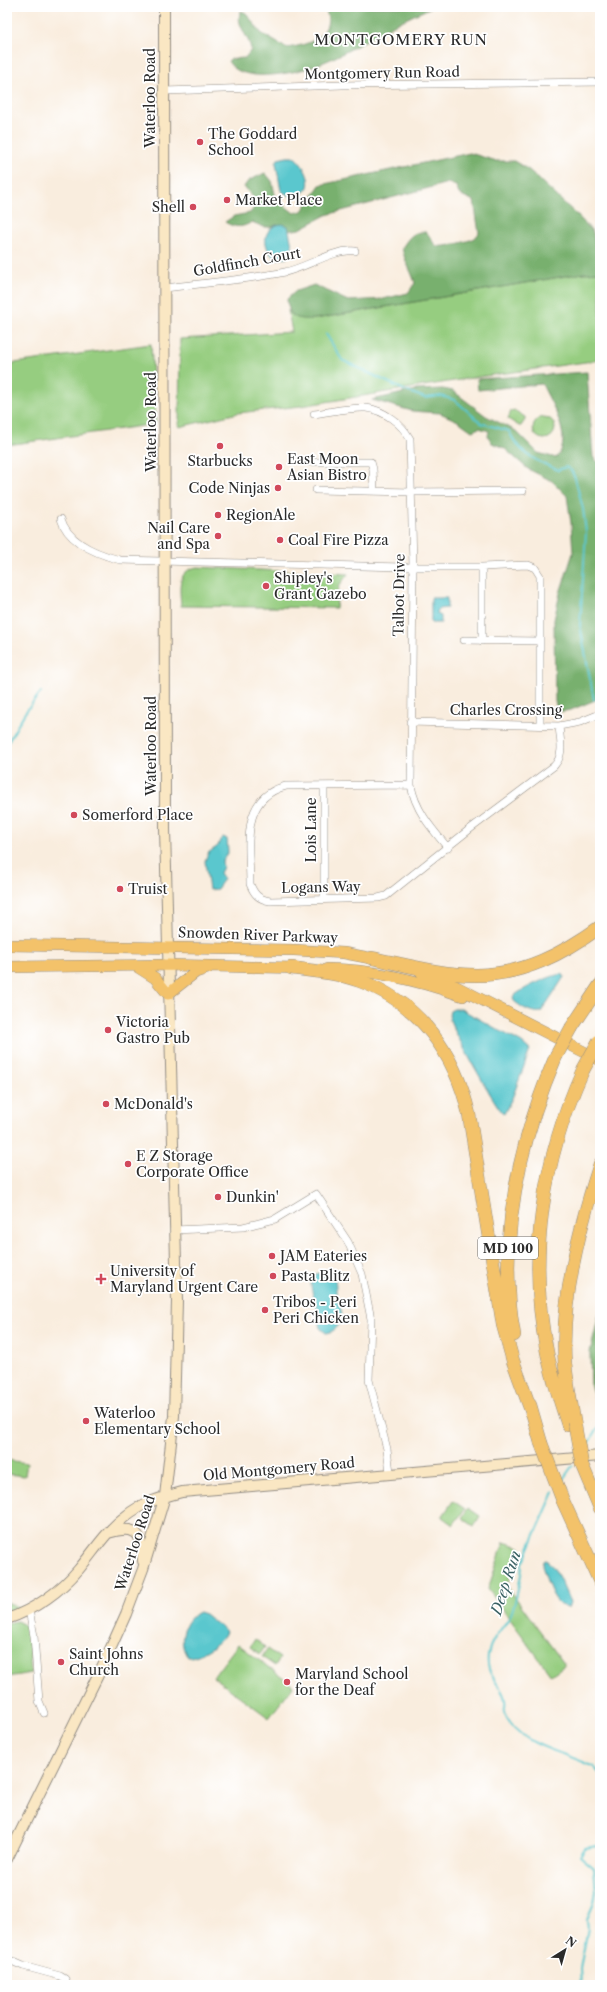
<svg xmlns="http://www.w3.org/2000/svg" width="607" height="1992" font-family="'Libre Caslon Text',serif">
  <rect width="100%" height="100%" fill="#fff"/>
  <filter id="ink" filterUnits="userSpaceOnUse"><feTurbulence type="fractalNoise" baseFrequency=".025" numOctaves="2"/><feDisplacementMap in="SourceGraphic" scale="8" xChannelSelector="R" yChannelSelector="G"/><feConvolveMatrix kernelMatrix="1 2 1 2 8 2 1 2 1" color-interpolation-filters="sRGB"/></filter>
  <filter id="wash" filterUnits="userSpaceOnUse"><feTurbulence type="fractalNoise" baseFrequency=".012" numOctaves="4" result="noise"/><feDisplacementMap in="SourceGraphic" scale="16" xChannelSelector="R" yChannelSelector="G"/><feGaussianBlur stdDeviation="0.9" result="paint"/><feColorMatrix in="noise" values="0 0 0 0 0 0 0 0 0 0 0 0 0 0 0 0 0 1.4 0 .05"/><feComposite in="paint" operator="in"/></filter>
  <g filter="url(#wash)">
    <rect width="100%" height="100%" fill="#f9edde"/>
    <!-- green -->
    <path fill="#96cd80" stroke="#607c56" d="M600,272V360L478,377L301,406L238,413L179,427L180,339L292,332L288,310L293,316L315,319L583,273Z
      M151,344L156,424L7,445V364Z
      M514,410L525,417V420L521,426H519L508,419L511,411Z
      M533 428a11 11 0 1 1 22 0a11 11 0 1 1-22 0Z
      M197,567L348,574L339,586L336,608L181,606C180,589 176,571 197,567Z
      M7,1460L27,1463L25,1476L7,1474Z
      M453,1501L465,1509L453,1525L442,1517Z
      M468,1508L480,1516L474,1526L462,1518Z
      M504,1542L520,1547L507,1586L565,1665L551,1675L488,1589Z
      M7,1602L18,1607V1608L7,1615Z
      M17,1621L28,1627L31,1673L7,1677V1623Z
      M255,1639L265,1647L260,1654L250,1647Z
      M238,1644L293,1686L269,1718L213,1677Z
      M267,1649L280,1658L275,1666L262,1657Z"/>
    <!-- forest -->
    <path fill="#78b06e" stroke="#526e4c" d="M326,7H432C414,15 396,23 379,33C358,45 335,59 311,67C291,74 240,84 228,61L230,59L245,58L251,50C250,37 234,24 241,11L246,13L261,33L286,48C303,46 326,40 328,20C328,16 326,11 326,7Z
      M470,153L496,161H514L529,170L578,216L593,232L595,245L600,253V272L583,273L315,319C297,320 289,319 287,299L296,291L314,285L348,301L383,299L408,293L415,283C411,270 405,262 402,248C409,237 413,231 426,232C430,235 433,245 437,246C442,248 470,241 475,238C476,237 477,235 479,233L474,201L459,194L456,186L448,183L326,215L300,229L287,231L288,226L276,225L271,227H264L252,222C243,228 234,228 225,222L234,216L250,213L254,208L253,197L244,187L248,181L265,173L272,181L276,199L294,213L302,211L320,185Z
      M587,372L593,457L600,464V698L571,710L558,712L555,702L554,620L560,593L573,553L571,523L567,496L552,481L528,469L504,448L492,443L488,436L489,431L479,428L472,431L458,421L440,413L412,411L372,400L416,390L443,389L453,391L486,416L516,431L538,453L556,458C575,439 550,402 542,384L478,390L477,379Z
      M600,1310V1415L591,1387L590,1352Z"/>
    <!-- water -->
    <path fill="#5ac7ce" stroke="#42797c" d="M287,157H294C302,162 315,183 305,191C302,194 294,195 290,196L281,191L276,163L278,159Z
      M281,224L288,226L293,251L287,258L276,259C262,248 261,228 281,224Z
      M431,598H447V608L438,609L437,614L441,616V623H431Z
      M223,837L227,839L228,851L222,862L223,867L220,873L224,879L217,889L209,890L205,861L208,853L218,846L220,840Z
      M563,974L564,977L541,1012C532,1014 521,1007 514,1001L513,997C519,990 553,974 563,974Z
      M454,1009H461L522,1043L530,1050L513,1096L504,1114C498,1111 453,1030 450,1020C449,1016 449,1014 450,1011Z
      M324,1272L334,1276C337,1283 335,1290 337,1298C337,1302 340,1305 341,1310C344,1320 337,1332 326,1333L320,1328C318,1322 319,1315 317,1308C314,1295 302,1274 324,1272Z
      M545,1560C555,1563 565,1592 570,1602L568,1608C552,1605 547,1579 542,1566L543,1561Z
      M199,1612L205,1614L226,1631C224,1642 198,1658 188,1657C177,1644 183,1619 199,1612Z"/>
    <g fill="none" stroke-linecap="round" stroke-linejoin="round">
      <!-- stream -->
      <path stroke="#5ac7ce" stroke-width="2" d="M326,334L342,360L404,390L425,398L441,396L455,400L481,423L509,431C518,453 538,462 558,470L566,467L571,470L575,478L583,509L586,532L580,625L594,700
        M7,744L24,714L41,692
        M586,1447L600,1425
        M561,1482L573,1465
        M554,1492L522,1564C522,1575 515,1604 511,1614C505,1627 492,1636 489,1651C481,1681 512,1686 504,1712C518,1747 564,1751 594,1767L600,1774
        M581,1985L580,1968L588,1929L587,1919L594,1903L596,1891L594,1868L580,1856L585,1848L598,1846L600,1844"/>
    </g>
  </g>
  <g filter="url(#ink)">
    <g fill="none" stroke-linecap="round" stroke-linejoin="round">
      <!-- street casing -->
      <g stroke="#928c84" stroke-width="8">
        <path id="street" d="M165,91L342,85L600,82
          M165,288C205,283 245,280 285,272C308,267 333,249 355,251
          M314,414C330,412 350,407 366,408C384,410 402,424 410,439L413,567L411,785C415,810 432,829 448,848
          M310,462H371L373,469L374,491
          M316,490L412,492L523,491
          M61,519C68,543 97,554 120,560L403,567H482L528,565L535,568L540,576V725
          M482,567V641
          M464,640L539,641
          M410,722L559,726L580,722L600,714
          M411,785L286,786C239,798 250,847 250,884C254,894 258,899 270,901L378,898L386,896L470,829L554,766C565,754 560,740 559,726
          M324,786V899
          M174,1230L243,1227L275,1219L316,1194L348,1242L362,1274L371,1319L369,1380L387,1449L390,1472
          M29,1610L34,1636L39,1701L44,1713
          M7,1959L23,1966L60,1976L65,1979L68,1985"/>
      </g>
      <!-- secondary casing -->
      <g stroke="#928c84" stroke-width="12">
        <path id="secondary" d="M108,1533C137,1524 142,1533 143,1561
          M7,1619C34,1610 61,1591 79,1569C94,1551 107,1530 126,1516C141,1503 163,1497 182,1492L600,1456
          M7,1859L104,1663L126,1614L143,1569L165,1496L174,1416L177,1301L165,829L164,7"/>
      </g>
      <!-- primary casing -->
      <g stroke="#928c84" stroke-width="12">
        <path id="primary" d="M7,945L294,950L344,953L380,960
          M136,966L155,978L168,994L196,972L208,968
          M7,967L168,965L298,968
          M327,969C373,969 420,981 463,996
          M421,972L455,986L600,1060"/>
      </g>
      <!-- highway casing -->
      <g stroke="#928c84" stroke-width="14">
        <path id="highway" d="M372,958C406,965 442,975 477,975C523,975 564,953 600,927
          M291,968C314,971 337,973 360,981C420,1003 455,1054 469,1114L503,1325L513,1361L532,1413
          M572,1027L600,985
          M514,1335C497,1239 518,1145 556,1056
          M530,1405L541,1443
          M574,1421C571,1402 567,1383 565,1364C560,1300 580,1225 600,1164
          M568,1425C560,1401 552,1377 547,1352C527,1256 543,1159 583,1070
          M582,1465L600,1508
          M563,1501L600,1582"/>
      </g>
      <!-- street -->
      <use href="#street" stroke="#fff" stroke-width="7"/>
      <!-- secondary -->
      <use href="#secondary" stroke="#fae7c3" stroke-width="10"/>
      <!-- primary -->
      <use href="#primary" stroke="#f3c26a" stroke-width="11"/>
      <!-- highway -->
      <use href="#highway" stroke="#f3c26a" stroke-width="13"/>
      <!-- highway-bridge casing -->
      <g stroke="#928c84" stroke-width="14" stroke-linecap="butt">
        <path id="highway-bridge" d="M556,1056L572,1027
          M583,1070L599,1041
          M574,1421L582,1465
          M541,1443L563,1501"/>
      </g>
      <!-- highway-bridge -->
      <use href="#highway-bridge" stroke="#f3c26a" stroke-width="13"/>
    </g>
  </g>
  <!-- markers -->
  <g fill="#d1495b" stroke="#fff" stroke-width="1.5">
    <circle cx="200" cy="142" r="4"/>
    <circle cx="227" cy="200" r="4"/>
    <circle cx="193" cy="207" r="4"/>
    <circle cx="220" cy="446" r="4"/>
    <circle cx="279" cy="467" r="4"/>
    <circle cx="278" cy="488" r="4"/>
    <circle cx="218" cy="515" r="4"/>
    <circle cx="218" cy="536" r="4"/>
    <circle cx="280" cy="540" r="4"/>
    <circle cx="266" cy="586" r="4"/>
    <circle cx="74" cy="815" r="4"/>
    <circle cx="120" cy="889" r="4"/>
    <circle cx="108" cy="1030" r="4"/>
    <circle cx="106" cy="1104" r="4"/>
    <circle cx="128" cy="1164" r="4"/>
    <circle cx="218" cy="1197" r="4"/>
    <circle cx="272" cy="1256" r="4"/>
    <circle cx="273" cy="1276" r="4"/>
    <path d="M99 1273h4v4h4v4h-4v4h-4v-4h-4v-4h4z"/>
    <circle cx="265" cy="1310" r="4"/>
    <circle cx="86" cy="1421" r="4"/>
    <circle cx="61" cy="1662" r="4"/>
    <circle cx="287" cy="1682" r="4"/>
  </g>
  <g text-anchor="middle" stroke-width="3.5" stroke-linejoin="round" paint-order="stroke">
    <!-- shield labels -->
    <rect fill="#fff" stroke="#6b6b6b" stroke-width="1" x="478" y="1237" width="60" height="22" rx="3"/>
    <g font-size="13" font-weight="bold" fill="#2b2b2b">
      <text x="508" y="1253">MD 100</text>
    </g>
    <!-- street labels -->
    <g font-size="14" fill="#2b2b2b" stroke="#fff">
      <text transform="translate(382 73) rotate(-1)" y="5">Montgomery Run Road</text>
      <text transform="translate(150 98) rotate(-90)" y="5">Waterloo Road</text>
      <text transform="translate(247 262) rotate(-10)" y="5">Goldfinch Court</text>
      <text transform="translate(151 422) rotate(-90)" y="5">Waterloo Road</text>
      <text transform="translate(399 595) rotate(-89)" y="5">Talbot Drive</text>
      <text x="506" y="715">Charles Crossing</text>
      <text transform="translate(151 746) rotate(-90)" y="5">Waterloo Road</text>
      <text transform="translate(311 830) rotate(-90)" y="5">Lois Lane</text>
      <text transform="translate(321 887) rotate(-1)" y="5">Logans Way</text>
      <text transform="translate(258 935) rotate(2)" y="5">Snowden River Parkway</text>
      <text transform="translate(279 1469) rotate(-5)" y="5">Old Montgomery Road</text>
      <text transform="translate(135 1543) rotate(-72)" y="5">Waterloo Road</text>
    </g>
    <!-- poi labels -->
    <g font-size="14" fill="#2b2b2b" stroke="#fff" text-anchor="start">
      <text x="208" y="139">The Goddard<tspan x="208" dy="16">School</tspan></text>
      <text x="235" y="205">Market Place</text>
      <text x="185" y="212" text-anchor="end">Shell</text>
      <text x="287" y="464">East Moon<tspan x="287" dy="16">Asian Bistro</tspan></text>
      <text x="220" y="466" text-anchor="middle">Starbucks</text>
      <text x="270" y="493" text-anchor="end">Code Ninjas</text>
      <text x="226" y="520">RegionAle</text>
      <text x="210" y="533" text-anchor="end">Nail Care<tspan x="210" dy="16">and Spa</tspan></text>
      <text x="288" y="545">Coal Fire Pizza</text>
      <text x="274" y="583">Shipley's<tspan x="274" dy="16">Grant Gazebo</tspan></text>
      <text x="82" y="820">Somerford Place</text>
      <text x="128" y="894">Truist</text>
      <text x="116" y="1027">Victoria<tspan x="116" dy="16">Gastro Pub</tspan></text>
      <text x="114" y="1109">McDonald's</text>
      <text x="136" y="1161">E Z Storage<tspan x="136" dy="16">Corporate Office</tspan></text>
      <text x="226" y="1202">Dunkin'</text>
      <text x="280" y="1261">JAM Eateries</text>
      <text x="110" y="1276">University of<tspan x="110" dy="16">Maryland Urgent Care</tspan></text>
      <text x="281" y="1281">Pasta Blitz</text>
      <text x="273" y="1307">Tribos - Peri<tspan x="273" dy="16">Peri Chicken</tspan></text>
      <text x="94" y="1418">Waterloo<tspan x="94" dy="16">Elementary School</tspan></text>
      <text x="69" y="1659">Saint Johns<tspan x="69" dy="16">Church</tspan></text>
      <text x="295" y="1679">Maryland School<tspan x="295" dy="16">for the Deaf</tspan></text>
    </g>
    <!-- neighbourhood labels -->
    <g font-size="15" letter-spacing="1" fill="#2b2b2b" stroke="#fff">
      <text x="401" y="45">MONTGOMERY RUN</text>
    </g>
    <!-- water labels -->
    <g font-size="15" font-style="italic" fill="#3b6264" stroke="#fff">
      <text transform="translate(506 1583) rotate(-72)" y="5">Deep Run</text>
    </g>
  </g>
  <!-- margin -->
  <rect width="607" height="1992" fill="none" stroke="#fff" stroke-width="24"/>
  <!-- north arrow -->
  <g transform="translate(565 1950) rotate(37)" stroke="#ffffff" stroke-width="3" paint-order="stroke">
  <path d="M0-3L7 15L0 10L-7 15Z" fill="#2b2b2b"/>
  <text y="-6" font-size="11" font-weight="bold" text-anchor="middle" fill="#2b2b2b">N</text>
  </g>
</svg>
